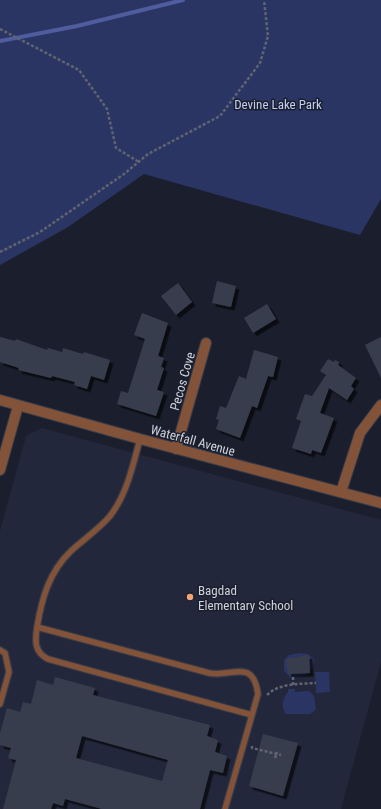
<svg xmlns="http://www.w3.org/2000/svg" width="381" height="809" font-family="'Roboto Condensed',sans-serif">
  <defs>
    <filter id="shadow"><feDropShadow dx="3.5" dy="3.5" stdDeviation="0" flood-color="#0009"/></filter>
  </defs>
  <rect width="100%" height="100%" fill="#1b1f2d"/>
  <!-- built -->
  <path fill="#22273b" d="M42,428L381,520V662L341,809H0V531L26,436Z"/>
  <!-- green -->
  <path fill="#2b3564" d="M0,0H381V199L360,235L144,174L68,227L0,265Z
    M299,653L308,654L314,659C313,674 305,676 291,678L284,671V660L289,655Z
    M315,672H329L330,692L316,693Z
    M288,689H295V692L309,691L314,696L316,710L310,714H286C280,707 283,698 288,692Z"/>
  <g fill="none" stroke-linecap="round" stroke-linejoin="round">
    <!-- stream -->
    <path stroke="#4f5d9e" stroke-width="4" d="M0,41L77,26L183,0"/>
  </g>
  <!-- building -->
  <path fill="#383d4d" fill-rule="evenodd" filter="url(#shadow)" d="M217,281L236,286L231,307L212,303Z
    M178,283L192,302L176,315L161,296Z
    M267,304L276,319L253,333L244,318Z
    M142,313L168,323L158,356L164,358L161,367L164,368L157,390L164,392L156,416L117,404L121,391L128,393L145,339L134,335Z
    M0,337L15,341L16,339L47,350L48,348L62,352L63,348L83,354L84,352L110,360L104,380L91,376L87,389L74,385L75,382L52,376L51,378L18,370L19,368L0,362Z
    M381,337V378L365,345Z
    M254,350L278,357L273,377L268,376L257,408L252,406L240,438L216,429L219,420L216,419L220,406L226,408L239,376L246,379Z
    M328,359L334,362L335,360L339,362L338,365L356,378L351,386L354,389L347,400L329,388L320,413L334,418L321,453L312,450L311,454L292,448L301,421L296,419L305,394L312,396L326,375L320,371Z
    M309,655L310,673L288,674L286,659Z
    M55,677L95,688L93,695L210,725L207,736L218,740L215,752L227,756L223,773L210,770L200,809H102L65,799L63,806L53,803L51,809H3L16,760L8,758L11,748L0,745V733L7,708L20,712L23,702L31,704L37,680L53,685ZM82,736L168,760L162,781L76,758Z
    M263,734L298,743L283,796L249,786Z"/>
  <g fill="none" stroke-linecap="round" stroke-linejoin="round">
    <!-- lane casing -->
    <g stroke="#383c49" stroke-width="8">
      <path id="lane" d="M140,439C133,465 127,494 110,516C99,529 84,539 71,551C49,572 42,598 37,627L209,673C231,678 253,657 258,694L225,809
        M37,627C35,641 34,652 48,659L252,715
        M0,650L5,653L9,672L0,704"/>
    </g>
    <!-- street casing -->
    <g stroke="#383c49" stroke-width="12">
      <path id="street" d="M0,400L140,439L381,503
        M176,449L206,343
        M0,470L18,406
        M341,492L360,433L381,405"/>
    </g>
    <!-- path -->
    <path stroke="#606470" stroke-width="2.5" stroke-dasharray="3 2" stroke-linecap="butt" d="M0,29L79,70L107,109L116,148L139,162
      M0,252L40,232L124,174L148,154L220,116L260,63L268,36L264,0
      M293,685V677
      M267,695C279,683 300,684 316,683
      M252,746V748L281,755
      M275,758L277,752"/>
    <!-- lane -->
    <use href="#lane" stroke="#825339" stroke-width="5.5"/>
    <!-- street -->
    <use href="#street" stroke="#825339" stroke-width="10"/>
  </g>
  <!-- markers -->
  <circle fill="#f0a278" stroke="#1b1f2d" stroke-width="1.5" cx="190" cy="597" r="4"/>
  <g text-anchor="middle" stroke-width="3" stroke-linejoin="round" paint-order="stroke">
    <!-- park labels -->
    <g font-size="13" fill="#c2cdf2" stroke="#1b1f2d">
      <text x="278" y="109">Devine Lake Park</text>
    </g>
    <!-- street labels -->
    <g font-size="13" fill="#cfd2dc" stroke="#1b1f2d">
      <text transform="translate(182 381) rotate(-74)" y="5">Pecos Cove</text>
      <text transform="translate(193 440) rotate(15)" y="5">Waterfall Avenue</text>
    </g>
    <!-- poi labels -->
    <g font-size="13" fill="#cfd2dc" stroke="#1b1f2d" text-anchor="start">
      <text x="198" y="595">Bagdad<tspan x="198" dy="15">Elementary School</tspan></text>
    </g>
  </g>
</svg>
